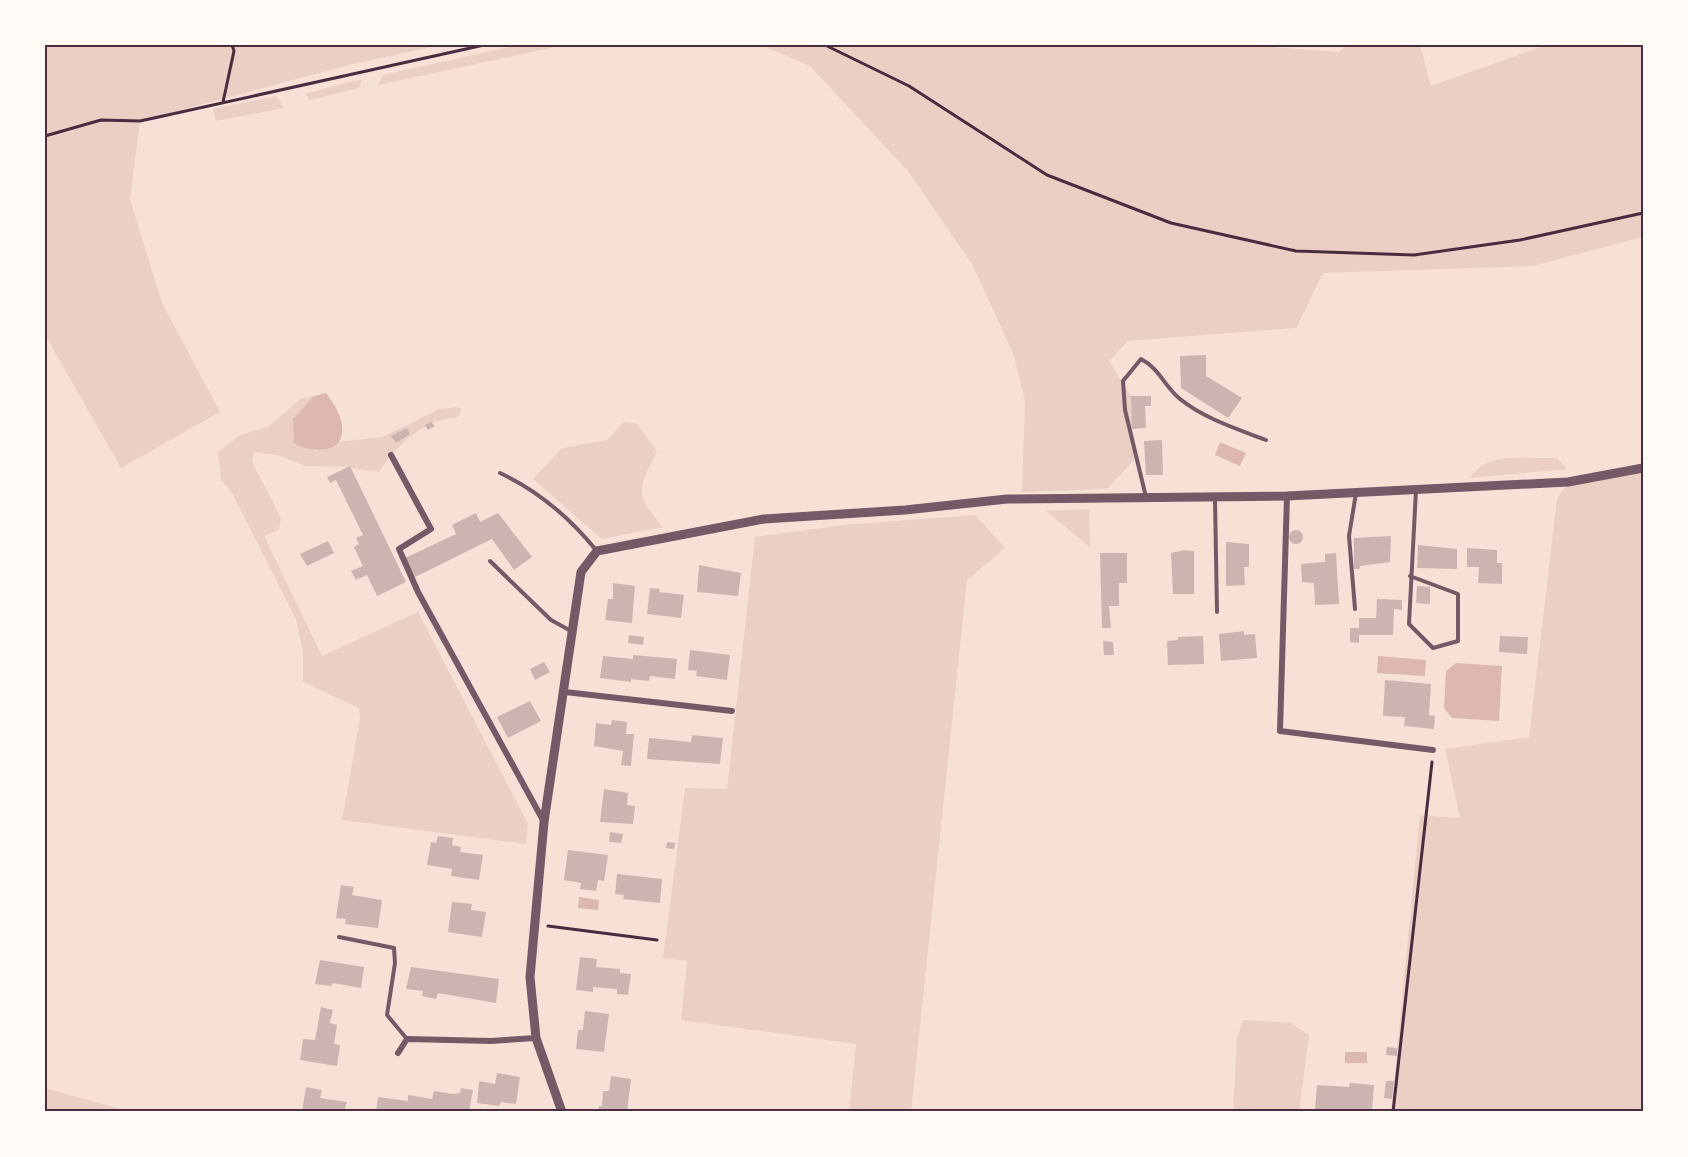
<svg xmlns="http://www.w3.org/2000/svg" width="1688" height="1157" font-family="Cabin,sans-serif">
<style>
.green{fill:#ebcfc5}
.water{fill:#dcb8b0}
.building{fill:#ccb4b1}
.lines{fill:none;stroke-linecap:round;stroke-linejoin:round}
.path{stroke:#4a2c40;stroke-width:3}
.service{stroke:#755966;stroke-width:4}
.minor{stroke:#755966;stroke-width:6}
.tertiary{stroke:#755966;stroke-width:9}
.neatline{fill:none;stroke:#4a2c40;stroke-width:2}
</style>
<rect width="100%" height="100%" fill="#f7e1d7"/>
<path class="green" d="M45,45H440L353,64L140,121L130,199L162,303L220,412L121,468L45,335Z
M518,45H565L378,85L383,75Z
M761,45H1244L1339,52L1347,45H1420L1431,86L1546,45H1643V237L1532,266L1323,273L1296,328L1128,341L1109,361L1131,396L1134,460L1107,489L1022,492L1025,401L1013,353L972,264L908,171L810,66Z
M362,79L359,88L310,100L305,94Z
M276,96L284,108L216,121L213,109Z
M314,396L293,419L294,443L316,451L338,442L382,437L439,409L459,407L462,410L457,417C422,421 398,444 379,472L345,467L306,466L277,455L254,452L252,462L281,518L279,530L264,536L322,656L418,612L528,824L526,844L342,820L360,719L359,708L303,682V653L296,619L232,493L221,479L218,452L240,435L268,427L300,399Z
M624,422L637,424L657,451C638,490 634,493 663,527L602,539L533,479L562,448L607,440Z
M1557,458L1567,469L1470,478C1487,450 1528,459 1557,458Z
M1643,468V1112H1391L1420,815L1460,818L1445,749L1529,737L1557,499L1568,482Z
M1089,509L1090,547L1046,511Z
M975,515L1005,548L967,580L911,1112H849L856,1044L681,1020L687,961L663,958L685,788L727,789L755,537L843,525Z
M1243,1020L1291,1023L1309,1035L1299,1112H1233L1237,1038Z
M45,1088L128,1111L45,1112Z"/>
<path class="water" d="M326,393C334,404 344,418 342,433C340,455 307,452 294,443L293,419L314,396Z
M1220,442L1246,453L1240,466L1215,455Z
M1378,656L1426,660L1425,676L1377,673Z
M1456,663L1502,666L1499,721L1452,718L1444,708L1446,671Z
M579,897L599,900L598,910L578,908Z
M1345,1052H1367V1063H1345Z"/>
<path class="building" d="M1206,355V376L1242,398L1228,418L1181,388L1180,356Z
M1131,396H1151V406H1145L1146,428L1132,429Z
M431,422L435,426L428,430L425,425Z
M407,428L410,434L396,443L391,436Z
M1162,440L1163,475H1146L1144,441Z
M350,466L406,582L377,596L367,575L356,580L351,571L363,566L354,547L359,544L356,538L363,535L336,480L330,483L327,477Z
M476,513L480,522L498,513L532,557L514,570L492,539L415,577L405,558L456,534L452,525Z
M1289 537a7 7 0 1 1 14 0a7 7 0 1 1-14 0Z
M1391,536L1390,562L1360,566V569H1354V538Z
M328,541L334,553L307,566L300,554Z
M1226,542L1249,544V567H1244L1245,585L1226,586Z
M1418,545L1457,549V569L1417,568Z
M1467,548L1497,550V563H1502V584L1478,583L1479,567H1467Z
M1184,550L1194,551V594H1173L1171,553Z
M1100,553H1127V583H1119V606H1109L1111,628H1102Z
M1336,553L1339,604L1315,605L1314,583L1302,582L1301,564L1325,562V554Z
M699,565L741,573L738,596L697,592Z
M613,583L635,586L632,623L605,620L608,599H613Z
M1417,586L1430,587V604L1416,603Z
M650,588L660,589L659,592L684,595L681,618L647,614Z
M1377,599L1402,600V610L1394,609L1393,635H1359V643L1350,642V628H1359V618H1376Z
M1244,631V635L1255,634L1257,658L1221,661L1219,634Z
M629,635L644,637L643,645L628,643Z
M1203,636L1204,664L1168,665L1167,641L1178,640V637Z
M1500,636L1528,637L1527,654L1499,652Z
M1103,641L1113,642L1114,655H1104Z
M690,650L730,655L727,680L696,676L697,671L688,670Z
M633,655L677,659L675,679L650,676L649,681L631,679V682L600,678L603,656L633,659Z
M544,662L550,672L535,680L530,669Z
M1385,680L1431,684L1429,715L1435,716L1434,729L1404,726L1405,717L1383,716Z
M530,701L541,721L508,738L497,717Z
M612,720L627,722L626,734H634L631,766L621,765L623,751L594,746L596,723L611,725Z
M692,735L723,738L720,764L647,759L649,738L691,742Z
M604,789L628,793L627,805L635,806L633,824L600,822Z
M610,832L623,834L621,843L609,842Z
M438,836L453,838L452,845L461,847L460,852L483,855L479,880L451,876L452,869L427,865L431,842L436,843Z
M667,842L675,843L674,849L666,848Z
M568,850L608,855L604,881L598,880L596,891L580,889L581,883L564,880Z
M617,874L662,879L660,903L623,899L624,895L615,894Z
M341,885L354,887L352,895L382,900L378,928L345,924L346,919L336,918Z
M452,902L472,904L471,910L486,912L482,937L448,932Z
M580,957L597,959L596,967L620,969V973L631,974L628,995L617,994V989L593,987V992L576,990Z
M320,960L364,967L361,988L333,983L331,986L315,984Z
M411,967L499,979L496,1003L438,993L436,999L422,996L423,991L406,989Z
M321,1007L333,1010L330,1023L337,1025L334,1044L340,1045L337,1066L300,1060L303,1039L315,1040Z
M585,1011L609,1014L604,1052L576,1049L578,1030H583Z
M1387,1047L1397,1048V1056L1386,1055Z
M497,1073L520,1077L516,1104L501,1102L499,1106L477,1103L479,1081L495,1084Z
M611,1076L631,1079L627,1112H598L599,1106H602L603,1091H609Z
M1386,1081H1394L1392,1099L1384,1098Z
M1350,1083L1374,1085L1372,1112L1315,1109L1317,1085L1349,1087Z
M306,1087L322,1090L320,1098L347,1102L344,1112H302Z
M461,1088L473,1090L469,1112H376L378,1097L408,1101V1095L432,1099L434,1091L453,1094L460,1093Z"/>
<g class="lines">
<path class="path" d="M825,45L909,86L1047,175L1171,223L1296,251L1414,255L1520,240L1643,213
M223,102L234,51L232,45
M45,136L101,120L140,121L163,116L484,45
M548,926L657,940
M1393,1112L1432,762"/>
<path class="service" d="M500,473C539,491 569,517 596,550
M1146,497L1125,410L1123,381L1141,359C1159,368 1165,387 1180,399C1205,419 1237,429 1266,440
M1215,499L1217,612
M490,561L551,620L571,631
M1410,576L1458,594V641L1433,648L1409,624L1416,490
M1355,609L1349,536L1356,493
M339,937L394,948L395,963L387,1015L407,1039"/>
<path class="minor" d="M391,455L431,529L399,549L418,592L544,822
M1287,496L1280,731L1433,750
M565,692L732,711
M398,1053L407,1039L491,1041L536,1038"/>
<path class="tertiary" d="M562,1112L536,1038L530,977L544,822L581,572L597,551L764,519L905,510L1007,499L1287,496L1568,482L1643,468"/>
</g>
<rect width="1688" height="1157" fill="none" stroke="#fffaf5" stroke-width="93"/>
<rect x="46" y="46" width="1596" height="1064" class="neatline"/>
</svg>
